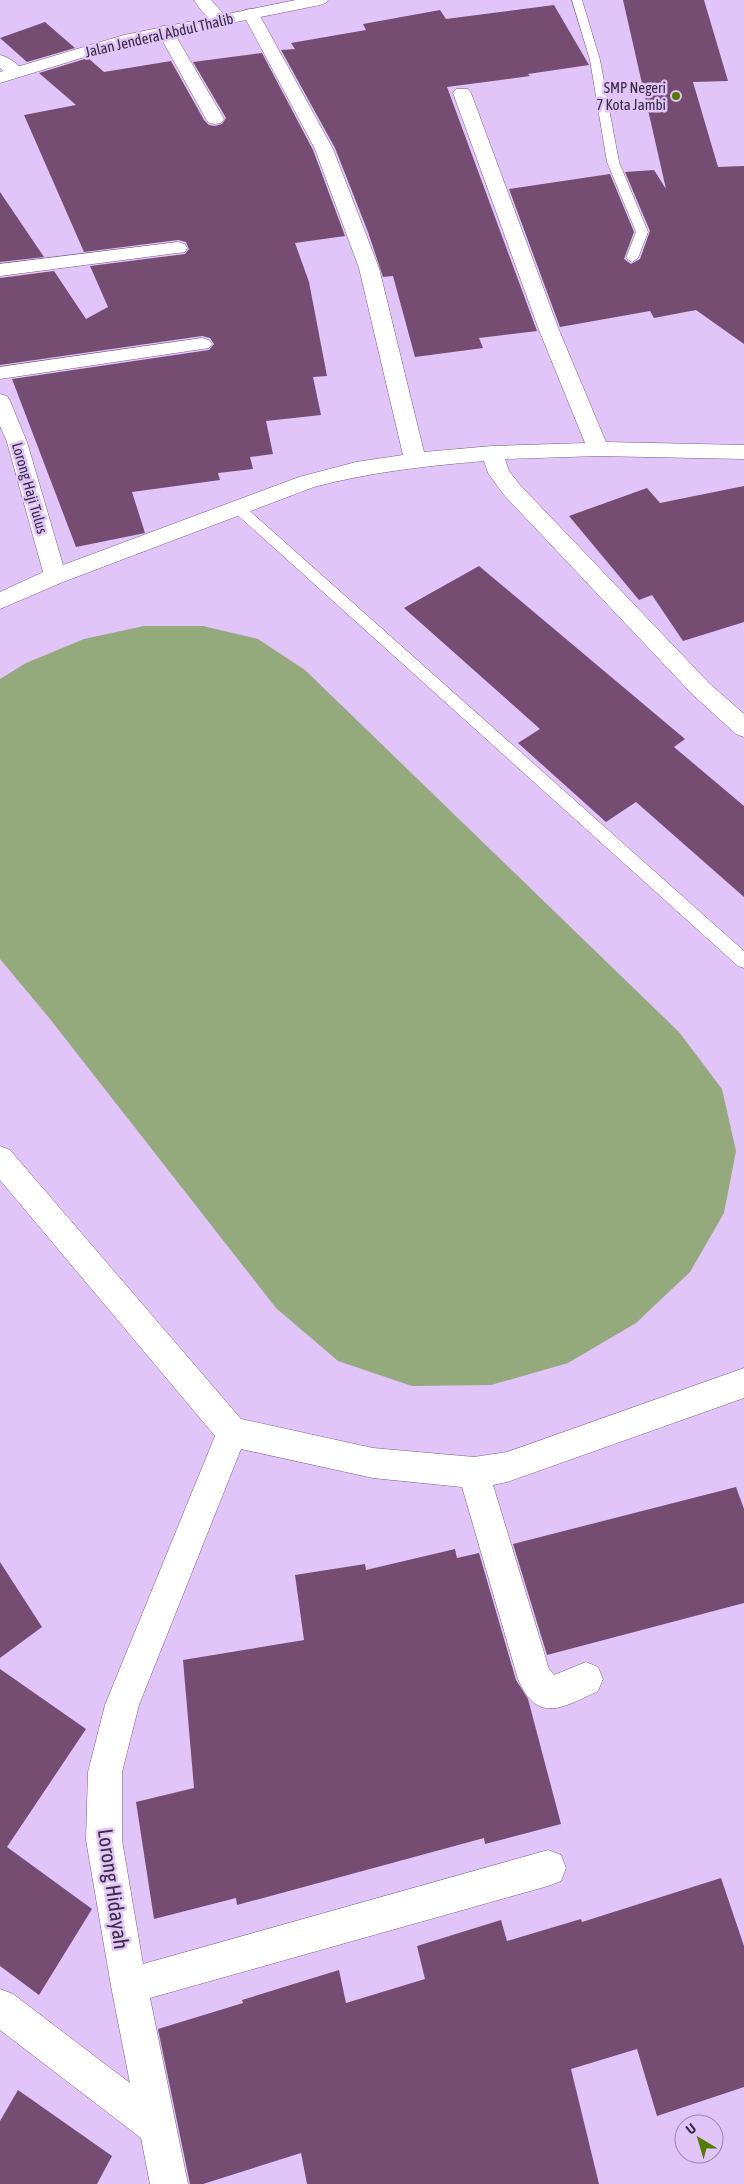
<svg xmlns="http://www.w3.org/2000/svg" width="744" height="2184" font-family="'Asap Condensed',sans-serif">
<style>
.green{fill:#94aa7d}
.building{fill:#754c72}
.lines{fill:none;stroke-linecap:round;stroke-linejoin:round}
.service-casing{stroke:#795e8d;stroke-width:1}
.minor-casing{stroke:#795e8d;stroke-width:1}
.tertiary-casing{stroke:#795e8d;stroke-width:1}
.service{fill:#fff;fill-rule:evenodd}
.minor{fill:#fff;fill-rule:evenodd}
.tertiary{fill:#fff;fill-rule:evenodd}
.poi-dot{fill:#527d00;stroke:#e1c4f8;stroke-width:2}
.labels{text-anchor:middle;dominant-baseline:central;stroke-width:5;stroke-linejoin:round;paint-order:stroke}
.far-street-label{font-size:15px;fill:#372b40;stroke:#e1c4f8}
.far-poi-label{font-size:15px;fill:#372b40;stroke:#e1c4f8;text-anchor:end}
.near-street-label{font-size:21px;fill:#372b40;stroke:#e1c4f8}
</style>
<rect width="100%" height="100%" fill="#e1c4f8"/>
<path class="green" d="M144,626H203L258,639L305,670L679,1032L722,1089L736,1151L724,1213L690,1272L636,1323L568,1363L491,1385L412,1386L338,1361L276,1308L50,1019L0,959V679L26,663L84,639Z"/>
<path class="building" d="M623,0H704L728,81L693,82L718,167L744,166V344L696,310L654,318L650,311L560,327L509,189L610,174L634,232L624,259L631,264L640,259L650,231L625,172L654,170L666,189Z
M554,5L589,65L528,74L530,76L447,87L537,331L479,338L483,348L415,357L393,276L383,277L368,232L335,148L281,50L295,49L291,43L366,30L363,24L440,10L446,19Z
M45,22L75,48L27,62L0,38Z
M262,53L313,150L345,236L295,243L309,282L327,376L313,377L321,415L266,421L273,454L250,457L253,469L218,473L220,480L132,492L145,533L76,547L12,379L209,350L214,344L210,338L202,336L0,365V278L54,271L86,319L108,307L90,266L185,254L189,249L186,242L178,240L84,252L24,115L76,105L39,73L88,58L104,72L171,61L204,120L209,125L215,126L222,124L226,118L193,62Z
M0,192L44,257L0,262Z
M744,486V622L683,641L652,595L639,600L569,516L647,488L660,503Z
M479,566L685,739L674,747L744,806V897L636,802L606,822L518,743L540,729L404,608Z
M736,1487L744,1509V1603L547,1655L513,1544Z
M455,1549L457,1558L479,1553L516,1680L528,1699L561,1824L485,1844L484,1838L237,1905L236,1898L154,1919L136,1802L194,1788L183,1660L304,1640L295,1575L365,1564L366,1570Z
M0,1562L42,1627L0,1658Z
M0,1669L86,1729L7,1847L92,1909L39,1995L0,1966Z
M721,1878L744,1946V2087L657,2116L637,2049L571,2069L599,2184H307L301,2153L203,2184H190L158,2029L243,2003L242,2000L339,1970L346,2003L425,1979L417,1946L501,1920L507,1941L581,1919L582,1922Z
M18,2090L112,2156L97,2184H0V2121Z"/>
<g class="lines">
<defs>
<path id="service" d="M572,0H582L600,60L619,162L648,232L638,258L632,262L626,258L636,232L607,162L590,60Z
M237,502L242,504L744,951V968L738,966L232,510L230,507L232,504Z"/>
<path id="minor" d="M194,0H211L229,20L227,24C213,27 201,11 194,0Z
M251,9L257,10L259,14L333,149L379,268L424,452L492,446L585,443L539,330L453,93L456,89H468L471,93L559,330L606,442L744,445V459L598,456L505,459L509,471L520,485L709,683L744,714V737L736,734L693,695L504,495L488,473L484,461C426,466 370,472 314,487L63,582L0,609V592L43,572L7,442L0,426V394L7,396L10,401L27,442L63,565L299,477L356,462L403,455L359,268L315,149L243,14L245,10Z
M165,26L171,27L173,31L224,119L221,123L215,124L209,123L206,119L157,31L159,27Z
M0,55C9,57 18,64 24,72L21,76H9L0,68Z
M178,242L185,244L187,248L185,252L0,276V264Z
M202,338L209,340L212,344L209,348L0,379V367Z
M0,1146L10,1150L241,1419L373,1448L474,1457L507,1452L744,1368V1398L507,1482L493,1485L549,1669L554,1675L586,1662L598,1667L603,1679L598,1691C564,1707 537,1725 518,1679L462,1487L373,1478L241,1449L139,1705L122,1772V1840L143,1964L548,1850L561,1855L566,1868L561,1881L548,1886L150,1998L188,2184H150L141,2138L0,2030V1989L13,1994L130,2083L111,1986L86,1840L88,1772L105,1705L215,1436L0,1180Z"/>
<path id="tertiary" d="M296,0H328L326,3L320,5L127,44L0,83V72L124,35Z"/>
</defs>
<use href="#service" class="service-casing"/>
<use href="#minor" class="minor-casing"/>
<use href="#tertiary" class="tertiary-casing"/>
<use href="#service" class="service"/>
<use href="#minor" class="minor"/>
<use href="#tertiary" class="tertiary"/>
</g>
<circle class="poi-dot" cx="676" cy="96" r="5"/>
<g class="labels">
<g class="far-street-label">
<text transform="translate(159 35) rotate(-13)">Jalan Jenderal Abdul Thalib</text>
<text transform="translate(30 488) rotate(74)">Lorong Haji Tulus</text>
</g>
<g class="far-poi-label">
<text x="666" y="87">SMP Negeri<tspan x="666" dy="17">7 Kota Jambi</tspan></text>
</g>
<g class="near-street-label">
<text transform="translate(114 1889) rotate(82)">Lorong Hidayah</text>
</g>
</g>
<g transform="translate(699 2139) rotate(322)"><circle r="24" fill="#e1c4f8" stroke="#9d87ae"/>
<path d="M0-4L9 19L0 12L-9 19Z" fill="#527d00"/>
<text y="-8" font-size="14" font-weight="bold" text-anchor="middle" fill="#372b40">U</text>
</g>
</svg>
